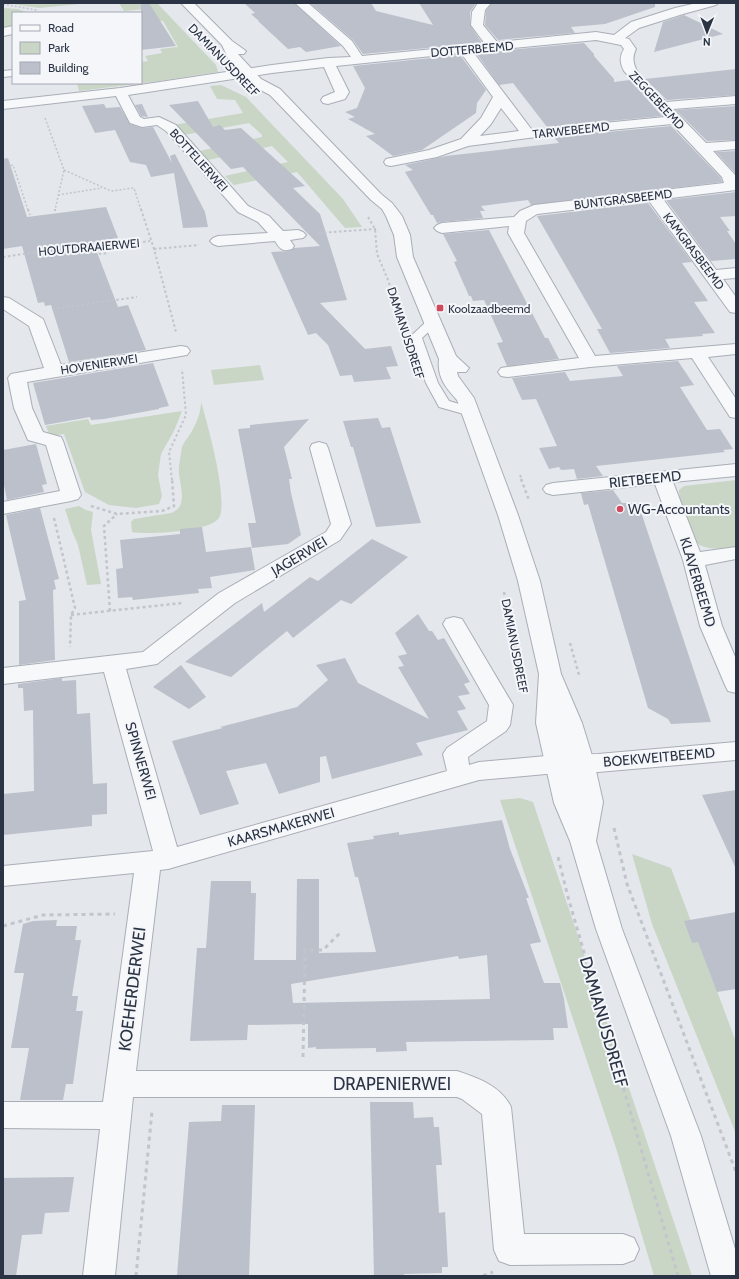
<svg xmlns="http://www.w3.org/2000/svg" width="739" height="1279" font-family="Cabin,sans-serif">
<style>
.green{fill:#c9d6c5}
.building{fill:#bbc0ca;fill-rule:evenodd}
.lines{fill:none;stroke-linecap:round;stroke-linejoin:round}
.service-casing{stroke:#a9aeb7;stroke-width:2}
.minor-casing{stroke:#a9aeb7;stroke-width:2}
.tertiary-casing{stroke:#a9aeb7;stroke-width:2}
.path-far3{stroke:#c2c5cb;stroke-width:1.5;stroke-dasharray:2 2;stroke-linecap:butt}
.path-far2{stroke:#c2c5cb;stroke-width:2;stroke-dasharray:2.5 2.5;stroke-linecap:butt}
.path-far1{stroke:#c2c5cb;stroke-width:2.5;stroke-dasharray:3 3;stroke-linecap:butt}
.path{stroke:#c2c5cb;stroke-width:3;stroke-dasharray:4 4;stroke-linecap:butt}
.service{fill:#f7f8fa;fill-rule:evenodd}
.minor{fill:#f7f8fa;fill-rule:evenodd}
.tertiary{fill:#f7f8fa;fill-rule:evenodd}
.poi-dot{fill:#d1495b;stroke:#f4f6f9;stroke-width:1.5}
.labels{text-anchor:middle;dominant-baseline:central;stroke-width:4;stroke-linejoin:round;paint-order:stroke}
.far-street-label{font-size:12px;fill:#2b3445;stroke:#f4f6f9}
.far-poi-label{font-size:12px;fill:#2b3445;stroke:#f4f6f9;text-anchor:start}
.street-label{font-size:14px;fill:#2b3445;stroke:#f4f6f9}
.poi-label{font-size:14px;fill:#2b3445;stroke:#f4f6f9;text-anchor:start}
.near-street-label{font-size:17px;fill:#2b3445;stroke:#f4f6f9}
</style>
<rect width="100%" height="100%" fill="#e4e7ec"/>
<path class="green" d="M6,3H90L39,8Z
M119,3H157L216,65L218,72L159,81L79,91L77,83H141V62L148,61L145,56L162,53L160,49L178,47L163,21H158L145,9L124,11Z
M3,8L18,9L29,13H13V26L3,29Z
M221,85L246,97L343,199L362,227L345,228L297,172L234,185L225,176L288,162L272,146L208,160L200,151L262,137V135L249,123L184,135L173,125L243,113L235,100L217,99L210,86Z
M260,365L264,380L214,385L211,370Z
M201,402C208,425 227,495 220,516C215,532 147,535 132,532L131,522L134,519L171,513C191,506 177,481 179,466C180,460 181,453 182,447C184,442 189,436 192,431C197,422 201,412 201,402Z
M182,411L174,431L161,454L158,475L162,496L159,504L136,508L109,505L85,492L64,434L50,436L46,426L88,419L91,425Z
M736,480V547C726,548 715,550 705,547C703,547 698,544 697,543C691,536 678,498 679,490L684,486Z
M79,506L86,510L93,512L91,530L101,584L87,585L78,545L72,531L65,509Z
M520,798L533,802L692,1276H654L616,1148L500,800Z
M632,854L671,868L736,1042V1134L652,924Z"/>
<path class="building" d="M141,3H149L176,46L141,50Z
M244,3H294L341,46L306,52L300,47L288,49L258,21H259L251,14L255,13Z
M310,3H371L376,11L433,25L419,3H476L470,12V25L482,43L363,54L353,40Z
M492,3H655V7L605,24L571,27L575,33L498,40L485,25L486,11Z
M684,15L723,34L654,52L663,22Z
M584,43L594,54V56L614,79V82L630,80L662,116L547,127L513,83L499,85L476,53Z
M460,55L486,90L477,103L476,113L422,150L393,156L366,136L375,134L348,119L355,117L345,112L357,108L365,88L353,66Z
M736,69V95L667,100L645,79Z
M198,101L213,127L220,125L225,130L241,128L305,186L293,188L320,214L347,300L320,303L365,349L391,346L398,366L386,367L391,379L354,382L352,375L340,376L328,345L316,333L308,335L271,252L289,251L294,248L320,246L243,167L231,169L169,105Z
M104,104L106,108L120,107L130,124L142,128L153,127L172,163L170,156L175,154L205,212L208,227L183,228L174,173L151,177L146,165L130,162L115,130L95,133L82,106Z
M142,104L148,117L141,116L135,105Z
M736,106V140L707,141L676,110Z
M671,126L721,178L722,182L531,205L528,200L481,206L485,211H480L483,218L442,222L437,223L433,215H431L405,172L413,170L405,165L446,156L559,143L554,137Z
M736,151V174L716,152Z
M8,158L27,217L106,207L118,238L93,242L118,307L128,305L146,350L69,362L51,305L45,306L44,302L38,303L22,246L3,249V159Z
M736,192V216L720,217L730,231H727L736,244V259L711,261L666,200Z
M648,203L692,262L682,263L708,301L694,302L715,333L702,334L703,336L665,339L670,348L610,353L597,329H602L537,216Z
M489,230L545,338H548L559,359L507,366L497,343L503,342L484,300L473,301L471,296H469L454,262L457,261L443,234Z
M678,361L694,385L680,387L707,430L720,429L733,449L723,450L725,452L596,466L603,476L577,479L574,469L561,470L559,467L549,469L539,448L557,446L536,399L522,400L512,378L565,372L570,381L623,376L617,366Z
M153,363L169,406L159,408V409L104,419L91,420L90,417L45,425L33,383Z
M378,418L382,428L390,427L421,523L376,527L353,447H351L343,421Z
M309,419L284,447L292,479H289L291,493L301,535L288,544L252,548L248,523H256L238,429L250,428V425Z
M36,444L47,484L42,485L44,492L7,500L3,480V450Z
M613,490L622,503H638L711,722L671,724L668,719L648,708L588,504L584,505L581,493Z
M40,508L59,579L54,580L56,589L53,590L55,660L19,665V601L26,600L6,515Z
M202,527L206,552L251,547L255,570L210,577L212,588L198,589L199,593L133,600L132,597L118,598L116,569L123,568L120,540L180,534V529Z
M372,539L408,557L351,604L341,600L293,638L287,631L231,677L185,662L262,603L264,612L310,577L318,581Z
M418,614L429,631H432L438,640L444,638L470,682L464,684L470,694L458,696L466,709L457,711L468,730L416,743L423,755L332,779L326,756L320,757V782L279,794L266,763L226,771L239,804L200,815L172,741L223,728L220,727L297,707L328,680L316,665L345,658L358,683L429,719L398,667L404,666L398,656L407,654L395,633Z
M181,665L206,697L189,709L153,687Z
M62,678V681L76,680L77,714L90,713L93,784L107,783V814L92,815V826L3,835V794L34,791L33,710L24,711L23,688H18V684Z
M736,790V869L702,795Z
M502,820L510,849L529,898H526L541,942L530,944L544,983H560L564,999L568,1028H553L554,1040L406,1042L407,1051L376,1052V1048L316,1049V1047L308,1048V1024L248,1025L247,1040L190,1041L197,948H206L211,881H251V893H256L254,960H296L297,879H319V953L376,952L358,877H355L347,843L374,839L373,836L399,832V835ZM487,955L490,999L293,1003L291,984L458,956L459,959Z
M736,912V989L717,992L698,942L692,943L684,921Z
M57,920L56,926H77L75,940H81L72,996H78L76,1011H83L73,1084H66L63,1100H20L29,1048H11L24,973H14L23,924L33,921Z
M370,1102H413L414,1118L433,1117L434,1127H439L442,1165H436L439,1213L445,1212L448,1267H442V1273L404,1274V1276H374Z
M222,1105H255L249,1276H177L189,1122L221,1121Z
M74,1177L69,1212L45,1213L42,1234L22,1235L16,1276H3V1178Z"/>
<g class="lines">
<defs>
<path id="service" d="M13,70V76L3,77V71Z
M433,318L437,319L439,322L422,338L438,383L449,401L476,409L478,412L476,415L471,416L439,407L426,383L410,337L429,319Z"/>
<path id="minor" d="M295,3H308L352,41L362,56L485,44L471,25L472,12L478,3H491L485,10L483,25L497,42L596,32L614,35L631,22L675,8L697,3H718L716,5L683,14L639,28L625,38L629,39L636,49C625,70 653,88 666,102L736,96V104L673,109L706,143L736,141V149L713,151L736,176V190L663,199L716,270L736,268V278L723,279L736,297V313L730,312L649,201L537,214L526,221L524,233L595,356L736,344V354L708,357L736,399V418L730,417L692,358L590,367L507,377L501,376L498,372L501,368L507,367L579,358L508,233L509,226L442,233L437,231L434,228L437,225L442,223L514,217L520,211L534,205L724,183L722,177L672,124L528,138L468,146L437,157L391,166L386,165L384,162L386,159L429,150L461,139L481,118L493,97L461,53L336,66L349,92L345,99L328,104L323,103L321,100L323,97L335,92L324,67L272,73L128,95L140,117L144,119L159,117L176,125L248,206L269,216L283,231L298,230L303,232L306,235L303,238L290,240L294,246L292,249C282,252 280,249 275,241L218,246L213,244L210,241L213,238L218,236L268,233L258,222L238,212L166,131L157,125L142,127L130,123L116,96L3,109V101L120,88L272,65L328,58L351,57L343,46ZM596,40L621,45L624,49C619,57 620,63 624,71L665,117L532,130L473,52ZM501,108L519,131L480,136L491,124Z
M13,26V34L3,36V28Z
M3,297L9,298L43,319L61,365L181,346L187,347L190,351L187,355L181,356L27,382L32,408L43,432L61,437L63,441L81,495L78,499L71,501L3,514V502L60,491L46,445L28,440L14,408L8,378L11,374L44,368L29,326L3,309Z
M319,442L326,444L328,448L351,524L340,540L235,603L157,664L126,669L177,847L447,771L443,754L447,748L487,721L489,705L443,624L446,619L454,617L462,619L513,705L510,725L506,731L468,757L469,765L479,762L557,755L598,754L736,742V760L598,772L557,773L479,780L168,869L160,870L136,1071H457C478,1078 501,1086 511,1107L524,1234H623L634,1238L639,1249L634,1260L623,1264L510,1265L499,1261L494,1250L482,1114L462,1099L457,1097H133L115,1276H83L100,1129L3,1128V1102H103L134,873L3,886V866L153,851L104,672L3,684V668L143,652L219,593L326,532L331,524L310,448L312,444Z
M736,464V476L673,482L700,552L736,547V559L705,565L722,626L736,659V693L728,691L725,685L700,626L683,560L655,484L553,495L546,493L543,489L546,485L553,483Z"/>
<path id="tertiary" d="M181,3H194L232,41L246,51L244,54H238L261,79L280,89L381,194L392,203L402,216L410,235L413,257L456,356L469,368L466,372H457L458,376L474,398L518,515L540,581L561,674L582,723L594,762L603,802L596,841L622,929L701,1136L736,1252V1276H711L671,1136L596,929L570,841L554,803L536,723L539,674L518,581L498,515L457,400C445,387 437,377 439,359L397,257L394,235L386,216L382,209L371,200L270,95L251,85L228,58L222,45Z"/>
</defs>
<use href="#service" class="service-casing"/>
<use href="#minor" class="minor-casing"/>
<use href="#tertiary" class="tertiary-casing"/>
<path class="path-far3" d="M3,4L36,10L38,13
M45,118L64,170L55,210
M3,167L13,165L28,210
M64,170L111,191L134,188L141,210
M58,195L102,188"/>
<path class="path-far2" d="M28,209L30,215
M141,209L154,249L176,332
M55,211V209
M368,217L375,229L377,254L388,280L403,325
M319,233L376,229
M98,248L100,254L108,253
M154,249L199,245
M3,257L83,245L85,250L150,241
M52,309L137,297
M520,475L522,480
M172,480L169,452L186,415L182,369"/>
<path class="path-far1" d="M521,479L529,500
M91,506L117,514L162,511L174,506L172,479
M54,518L75,608L71,615L70,647
M504,592L523,685
M110,611L104,526L117,514
M71,615L182,603
M570,643L579,675"/>
<path class="path" d="M614,828L627,884L736,1172
M558,857L568,897L678,1276
M3,926L43,915L115,914
M303,1057L305,950H323L342,931
M136,1276L152,1111
M483,1276L493,1272"/>
<use href="#service" class="service"/>
<use href="#minor" class="minor"/>
<use href="#tertiary" class="tertiary"/>
</g>
<g class="poi-dot">
<rect x="436" y="304" width="8" height="8" rx="2"/>
<circle cx="620" cy="509" r="4"/>
</g>
<g class="labels">
<g class="far-street-label">
<text transform="translate(472 49) rotate(-5)">DOTTERBEEMD</text>
<text transform="translate(224 60) rotate(46)">DAMIANUSDREEF</text>
<text transform="translate(657 100) rotate(47)">ZEGGEBEEMD</text>
<text transform="translate(571 130) rotate(-6)">TARWEBEEMD</text>
<text transform="translate(199 160) rotate(48)">BOTTELIERWEI</text>
<text transform="translate(623 199) rotate(-7)">BUNTGRASBEEMD</text>
<text transform="translate(89 247) rotate(-5)">HOUTDRAAIERWEI</text>
<text transform="translate(694 251) rotate(53)">KAMGRASBEEMD</text>
<text transform="translate(406 333) rotate(72)">DAMIANUSDREEF</text>
<text transform="translate(99 364) rotate(-9)">HOVENIERWEI</text>
<text transform="translate(515 646) rotate(79)">DAMIANUSDREEF</text>
</g>
<g class="far-poi-label">
<text x="448" y="308">Koolzaadbeemd</text>
</g>
<g class="street-label">
<text transform="translate(645 479) rotate(-6)">RIETBEEMD</text>
<text transform="translate(299 556) rotate(-31)">JAGERWEI</text>
<text transform="translate(698 582) rotate(73)">KLAVERBEEMD</text>
<text transform="translate(659 757) rotate(-5)">BOEKWEITBEEMD</text>
<text transform="translate(141 761) rotate(74)">SPINNERWEI</text>
<text transform="translate(281 827) rotate(-16)">KAARSMAKERWEI</text>
</g>
<g class="poi-label">
<text x="628" y="509">WG-Accountants</text>
</g>
<g class="near-street-label">
<text transform="translate(132 989) rotate(-83)">KOEHERDERWEI</text>
<text transform="translate(604 1022) rotate(74)">DAMIANUSDREEF</text>
<text x="392" y="1084">DRAPENIERWEI</text>
</g>
</g>
<rect width="739" height="1279" fill="none" stroke="#2b3445" stroke-width="8"/>
<rect x="12" y="12" width="130" height="72" fill="#f4f6f9" stroke="#a4a8b1"/>
<rect x="20" y="25" width="20" height="6" fill="#f7f8fa" stroke="#a4a8b1"/>
<text x="48" y="32" font-size="12" fill="#2b3445">Road</text>
<rect x="20" y="42" width="20" height="12" fill="#c9d6c5" stroke="#a4a8b1"/>
<text x="48" y="52" font-size="12" fill="#2b3445">Park</text>
<rect x="20" y="62" width="20" height="12" fill="#bbc0ca" stroke="#a4a8b1"/>
<text x="48" y="72" font-size="12" fill="#2b3445">Building</text>
<g transform="translate(707 32) rotate(181)" stroke="#f4f6f9" stroke-width="3" paint-order="stroke">
<path d="M0-3L7 15L0 10L-7 15Z" fill="#2b3445"/>
<text y="-6" font-size="11" font-weight="bold" text-anchor="middle" fill="#2b3445">N</text>
</g>
</svg>
